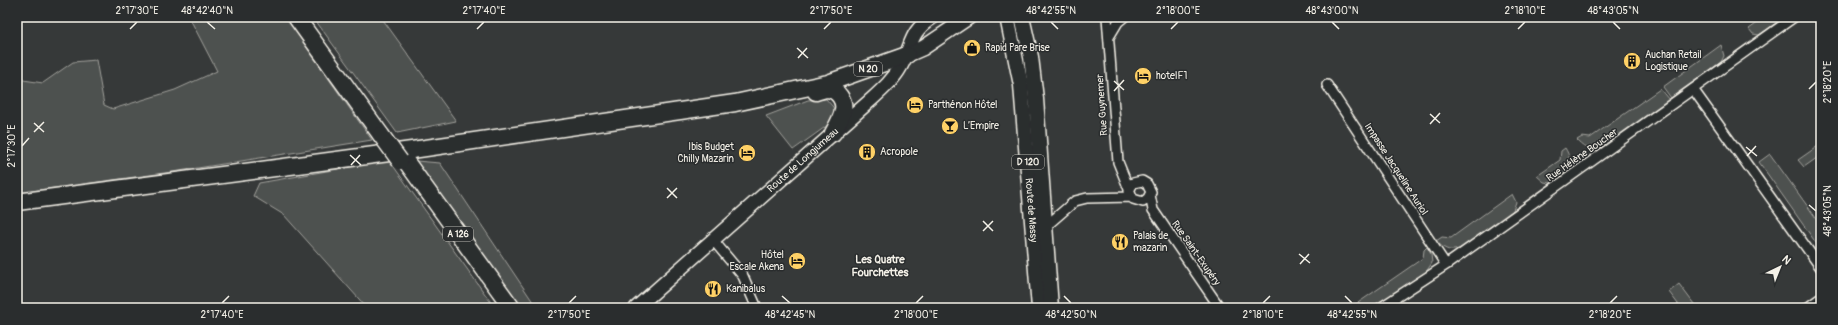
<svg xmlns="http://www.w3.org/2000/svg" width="1838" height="325" font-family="Pangolin,sans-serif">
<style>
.green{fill:#4e514f;stroke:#a1a19c}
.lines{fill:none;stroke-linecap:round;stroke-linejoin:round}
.street-casing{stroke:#f4f1e8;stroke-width:12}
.secondary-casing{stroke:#f4f1e8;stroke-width:16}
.primary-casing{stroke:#f4f1e8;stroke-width:17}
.highway-casing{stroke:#f4f1e8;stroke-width:19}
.street{stroke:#2a2d2e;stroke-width:9}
.secondary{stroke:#2a2d2e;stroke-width:13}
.primary{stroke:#2a2d2e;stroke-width:14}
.highway{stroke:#2a2d2e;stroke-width:16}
.highway-bridge-casing{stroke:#f4f1e8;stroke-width:19;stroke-linecap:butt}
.highway-bridge{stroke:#2a2d2e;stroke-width:16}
.ticks{fill:none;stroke:#f4f1e8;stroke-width:1.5}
.labels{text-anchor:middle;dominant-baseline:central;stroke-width:3;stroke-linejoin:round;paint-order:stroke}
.shield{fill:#2a2d2e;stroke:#b7b6b0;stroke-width:1}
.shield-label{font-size:9px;font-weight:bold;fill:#f4f1e8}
.poi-label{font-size:10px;fill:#f4f1e8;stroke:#2a2d2e;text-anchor:start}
.street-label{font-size:10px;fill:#f4f1e8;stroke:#2a2d2e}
.neighbourhood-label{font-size:11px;font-weight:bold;fill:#f4f1e8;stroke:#2a2d2e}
.neatline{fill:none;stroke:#f4f1e8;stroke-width:1.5}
.ticks-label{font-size:10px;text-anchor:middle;fill:#f4f1e8}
</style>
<rect width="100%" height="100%" fill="#363939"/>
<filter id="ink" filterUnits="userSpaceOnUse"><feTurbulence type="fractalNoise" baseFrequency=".025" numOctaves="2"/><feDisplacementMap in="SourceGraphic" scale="8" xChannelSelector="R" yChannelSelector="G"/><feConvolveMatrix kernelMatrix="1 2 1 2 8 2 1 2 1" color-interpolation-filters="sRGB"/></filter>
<g filter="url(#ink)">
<path class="green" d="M189,17H285L372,140L179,171L17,193V79L43,83L73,62L96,60L104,105L113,109L175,90L217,71Z
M313,17H381L456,121L397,133Z
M1766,17H1785L1759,35L1753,34L1749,29Z
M1721,45L1724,56L1721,62L1671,98L1663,87Z
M1660,89L1669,100L1603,147C1593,154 1585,148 1577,140L1582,137L1590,138Z
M826,99L833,107L836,115L828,125L793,150L766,116L808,100Z
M1818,146L1821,151V155L1804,167L1798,160Z
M1565,148C1575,163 1567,177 1551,183L1544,182L1537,176L1560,160L1561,151Z
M1770,154L1821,225V250L1759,162Z
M389,160L495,308H367L284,215L253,196L259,183Z
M416,161L440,163L537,308H520Z
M1512,194L1516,202L1513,210C1506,218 1464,250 1454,250C1446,251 1441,246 1436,241L1442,237L1451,238Z
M1427,247L1431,254L1432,263L1424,275L1372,308L1352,307L1423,258L1424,250Z
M1679,284L1697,308H1681L1669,292Z"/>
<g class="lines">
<defs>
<path id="street" d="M1107,17L1118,162L1133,199L1143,202L1148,198L1151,192L1147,184L1142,181L1133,183L1129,191
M1109,37L1118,22L1124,17
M1327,85L1446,265
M1693,89L1821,268
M1150,195L1153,210L1220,308
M1045,227L1075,201L1087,198L1131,197
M713,240L743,276L757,308
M1380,308L1446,265L1794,17
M1807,308L1821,298"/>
<g id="secondary">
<path id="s1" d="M636,308L872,99C883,89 894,79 901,66C913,44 909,32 933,17"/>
</g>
<g id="primary">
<path id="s2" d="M1007,17L1021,85L1039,308"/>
<path d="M1022,17L1031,57L1036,99L1051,308"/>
<path d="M907,55L923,48L969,17"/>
</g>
<path id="highway" d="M296,17L381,135
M816,92C820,91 824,89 828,89C838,90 845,101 843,110C842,118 837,126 833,133
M405,160L512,308
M17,202L412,150L735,103L828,83L907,55"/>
</defs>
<use href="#street" class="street-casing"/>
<use href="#secondary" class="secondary-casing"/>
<use href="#primary" class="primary-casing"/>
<use href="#highway" class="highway-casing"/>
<use href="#street" class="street"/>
<use href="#secondary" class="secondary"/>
<use href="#primary" class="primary"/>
<use href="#highway" class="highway"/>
<defs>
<path id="highway-bridge" d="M381,135L400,161"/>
</defs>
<use href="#highway-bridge" class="highway-bridge-casing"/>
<use href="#highway-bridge" class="highway-bridge"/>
</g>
</g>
<path class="ticks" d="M207,22L215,29M1051,22L1058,29M1332,22L1339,29M1613,22L1620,29M130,29L137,22M477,29L484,22M824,29L831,22M1171,29L1178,22M1518,29L1525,22M797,48L808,58M798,58L807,48M1114,81L1124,90M1809,89L1816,82M1114,91L1124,80M1430,114L1440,123M34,123L44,132M1430,124L1440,113M34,132L44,122M22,146L29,138M1746,147L1757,156M350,155L361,165M1747,156L1756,146M351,165L360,155M667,188L677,198M667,198L677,188M1809,205L1816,211M983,221L993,231M983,231L993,221M1299,254L1310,263M1300,264L1309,254M782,296L790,303M1064,296L1071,303M1345,296L1352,303M222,303L229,296M569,303L576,296M916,303L923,296M1263,303L1270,296M1610,303L1617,296"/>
<defs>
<symbol id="shop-disc" viewBox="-11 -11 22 22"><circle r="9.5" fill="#ffd166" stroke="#2a2d2e"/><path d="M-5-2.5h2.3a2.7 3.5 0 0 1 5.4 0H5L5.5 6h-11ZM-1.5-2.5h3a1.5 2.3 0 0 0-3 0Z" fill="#111"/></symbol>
<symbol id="building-disc" viewBox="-11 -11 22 22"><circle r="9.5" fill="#ffd166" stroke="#2a2d2e"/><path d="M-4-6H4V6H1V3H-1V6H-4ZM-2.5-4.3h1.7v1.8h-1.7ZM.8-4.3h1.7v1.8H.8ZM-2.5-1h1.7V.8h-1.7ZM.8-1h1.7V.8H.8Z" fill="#111"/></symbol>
<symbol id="hotel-disc" viewBox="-11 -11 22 22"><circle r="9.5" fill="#ffd166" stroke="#2a2d2e"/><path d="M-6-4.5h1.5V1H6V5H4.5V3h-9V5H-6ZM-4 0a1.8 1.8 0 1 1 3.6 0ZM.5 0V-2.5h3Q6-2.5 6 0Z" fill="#111"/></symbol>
<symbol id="bar-disc" viewBox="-11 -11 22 22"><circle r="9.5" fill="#ffd166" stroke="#2a2d2e"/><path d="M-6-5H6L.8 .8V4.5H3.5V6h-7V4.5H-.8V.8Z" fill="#111"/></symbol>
<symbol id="restaurant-disc" viewBox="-11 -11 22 22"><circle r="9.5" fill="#ffd166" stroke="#2a2d2e"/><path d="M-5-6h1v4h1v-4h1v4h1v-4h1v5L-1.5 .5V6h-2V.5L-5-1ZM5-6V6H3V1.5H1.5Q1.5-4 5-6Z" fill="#111"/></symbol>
</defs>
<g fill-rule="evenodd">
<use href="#shop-disc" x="962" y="38" width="20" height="20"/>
<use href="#building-disc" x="1622" y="51" width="20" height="20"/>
<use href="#hotel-disc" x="1133" y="66" width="20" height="20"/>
<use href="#hotel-disc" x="905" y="95" width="20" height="20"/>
<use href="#bar-disc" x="940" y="116" width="20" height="20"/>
<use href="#building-disc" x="857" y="142" width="20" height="20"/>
<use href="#hotel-disc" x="737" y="143" width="20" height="20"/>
<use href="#restaurant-disc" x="1110" y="232" width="20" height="20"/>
<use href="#hotel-disc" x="787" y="251" width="20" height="20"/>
<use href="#restaurant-disc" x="703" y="279" width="20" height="20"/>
</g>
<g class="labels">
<g class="shield">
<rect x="854" y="62" width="28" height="14" rx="3"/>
<rect x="1012" y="155" width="32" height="14" rx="3"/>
<rect x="443" y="227" width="30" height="14" rx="3"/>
</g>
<g class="shield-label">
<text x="868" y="69">N 20</text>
<text x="1028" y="162">D 120</text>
<text x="458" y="234">A 126</text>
</g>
<g class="poi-label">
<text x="985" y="48">Rapid Pare Brise</text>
<text x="1645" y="55">Auchan Retail<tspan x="1645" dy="12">Logistique</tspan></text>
<text x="1156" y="76">hotelF1</text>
<text x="928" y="105">Parthénon Hôtel</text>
<text x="963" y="126">L’Empire</text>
<text x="734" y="147" text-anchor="end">Ibis Budget<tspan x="734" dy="12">Chilly Mazarin</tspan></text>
<text x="880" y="152">Acropole</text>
<text x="1133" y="236">Palais de<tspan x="1133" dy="12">mazarin</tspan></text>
<text x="784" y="255" text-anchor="end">Hôtel<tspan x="784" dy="12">Escale Akena</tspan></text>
<text x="726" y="289">Kanibalus</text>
</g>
<g class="street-label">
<text transform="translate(1102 105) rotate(-94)">Rue Guynemer</text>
<text transform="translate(1582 155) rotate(-35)">Rue Hélène Boucher</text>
<text stroke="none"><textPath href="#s1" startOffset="223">Route de Longjumeau</textPath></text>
<text transform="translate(1396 169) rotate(57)">Impasse Jacqueline Auriol</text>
<text stroke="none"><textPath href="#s2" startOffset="195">Route de Massy</textPath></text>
<text transform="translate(1196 253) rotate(55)">Rue Saint-Exupéry</text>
</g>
<g class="neighbourhood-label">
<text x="880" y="259">Les Quatre<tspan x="880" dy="13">Fourchettes</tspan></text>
</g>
</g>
<rect width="1838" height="325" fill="none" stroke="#2a2d2e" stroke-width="44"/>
<g transform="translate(1780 267) rotate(43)" stroke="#2a2d2e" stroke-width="3" paint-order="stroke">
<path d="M0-3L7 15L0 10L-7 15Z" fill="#f4f1e8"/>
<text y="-6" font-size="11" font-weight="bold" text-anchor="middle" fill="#f4f1e8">N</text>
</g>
<rect x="22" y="22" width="1794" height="281" class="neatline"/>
<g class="ticks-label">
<text x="137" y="14">2°17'30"E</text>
<text x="207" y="14">48°42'40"N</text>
<text x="484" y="14">2°17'40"E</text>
<text x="831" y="14">2°17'50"E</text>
<text x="1051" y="14">48°42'55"N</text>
<text x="1178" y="14">2°18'00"E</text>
<text x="1332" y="14">48°43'00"N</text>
<text x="1525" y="14">2°18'10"E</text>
<text x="1613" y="14">48°43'05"N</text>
<text transform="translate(1827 82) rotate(-90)" y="4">2°18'20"E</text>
<text transform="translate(11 146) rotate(-90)" y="4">2°17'30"E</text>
<text transform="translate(1827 211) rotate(-90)" y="4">48°43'05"N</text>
<text x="222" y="318">2°17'40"E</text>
<text x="569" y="318">2°17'50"E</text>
<text x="790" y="318">48°42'45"N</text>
<text x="916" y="318">2°18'00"E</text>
<text x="1071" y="318">48°42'50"N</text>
<text x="1263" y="318">2°18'10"E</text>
<text x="1352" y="318">48°42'55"N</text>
<text x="1610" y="318">2°18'20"E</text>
</g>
</svg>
